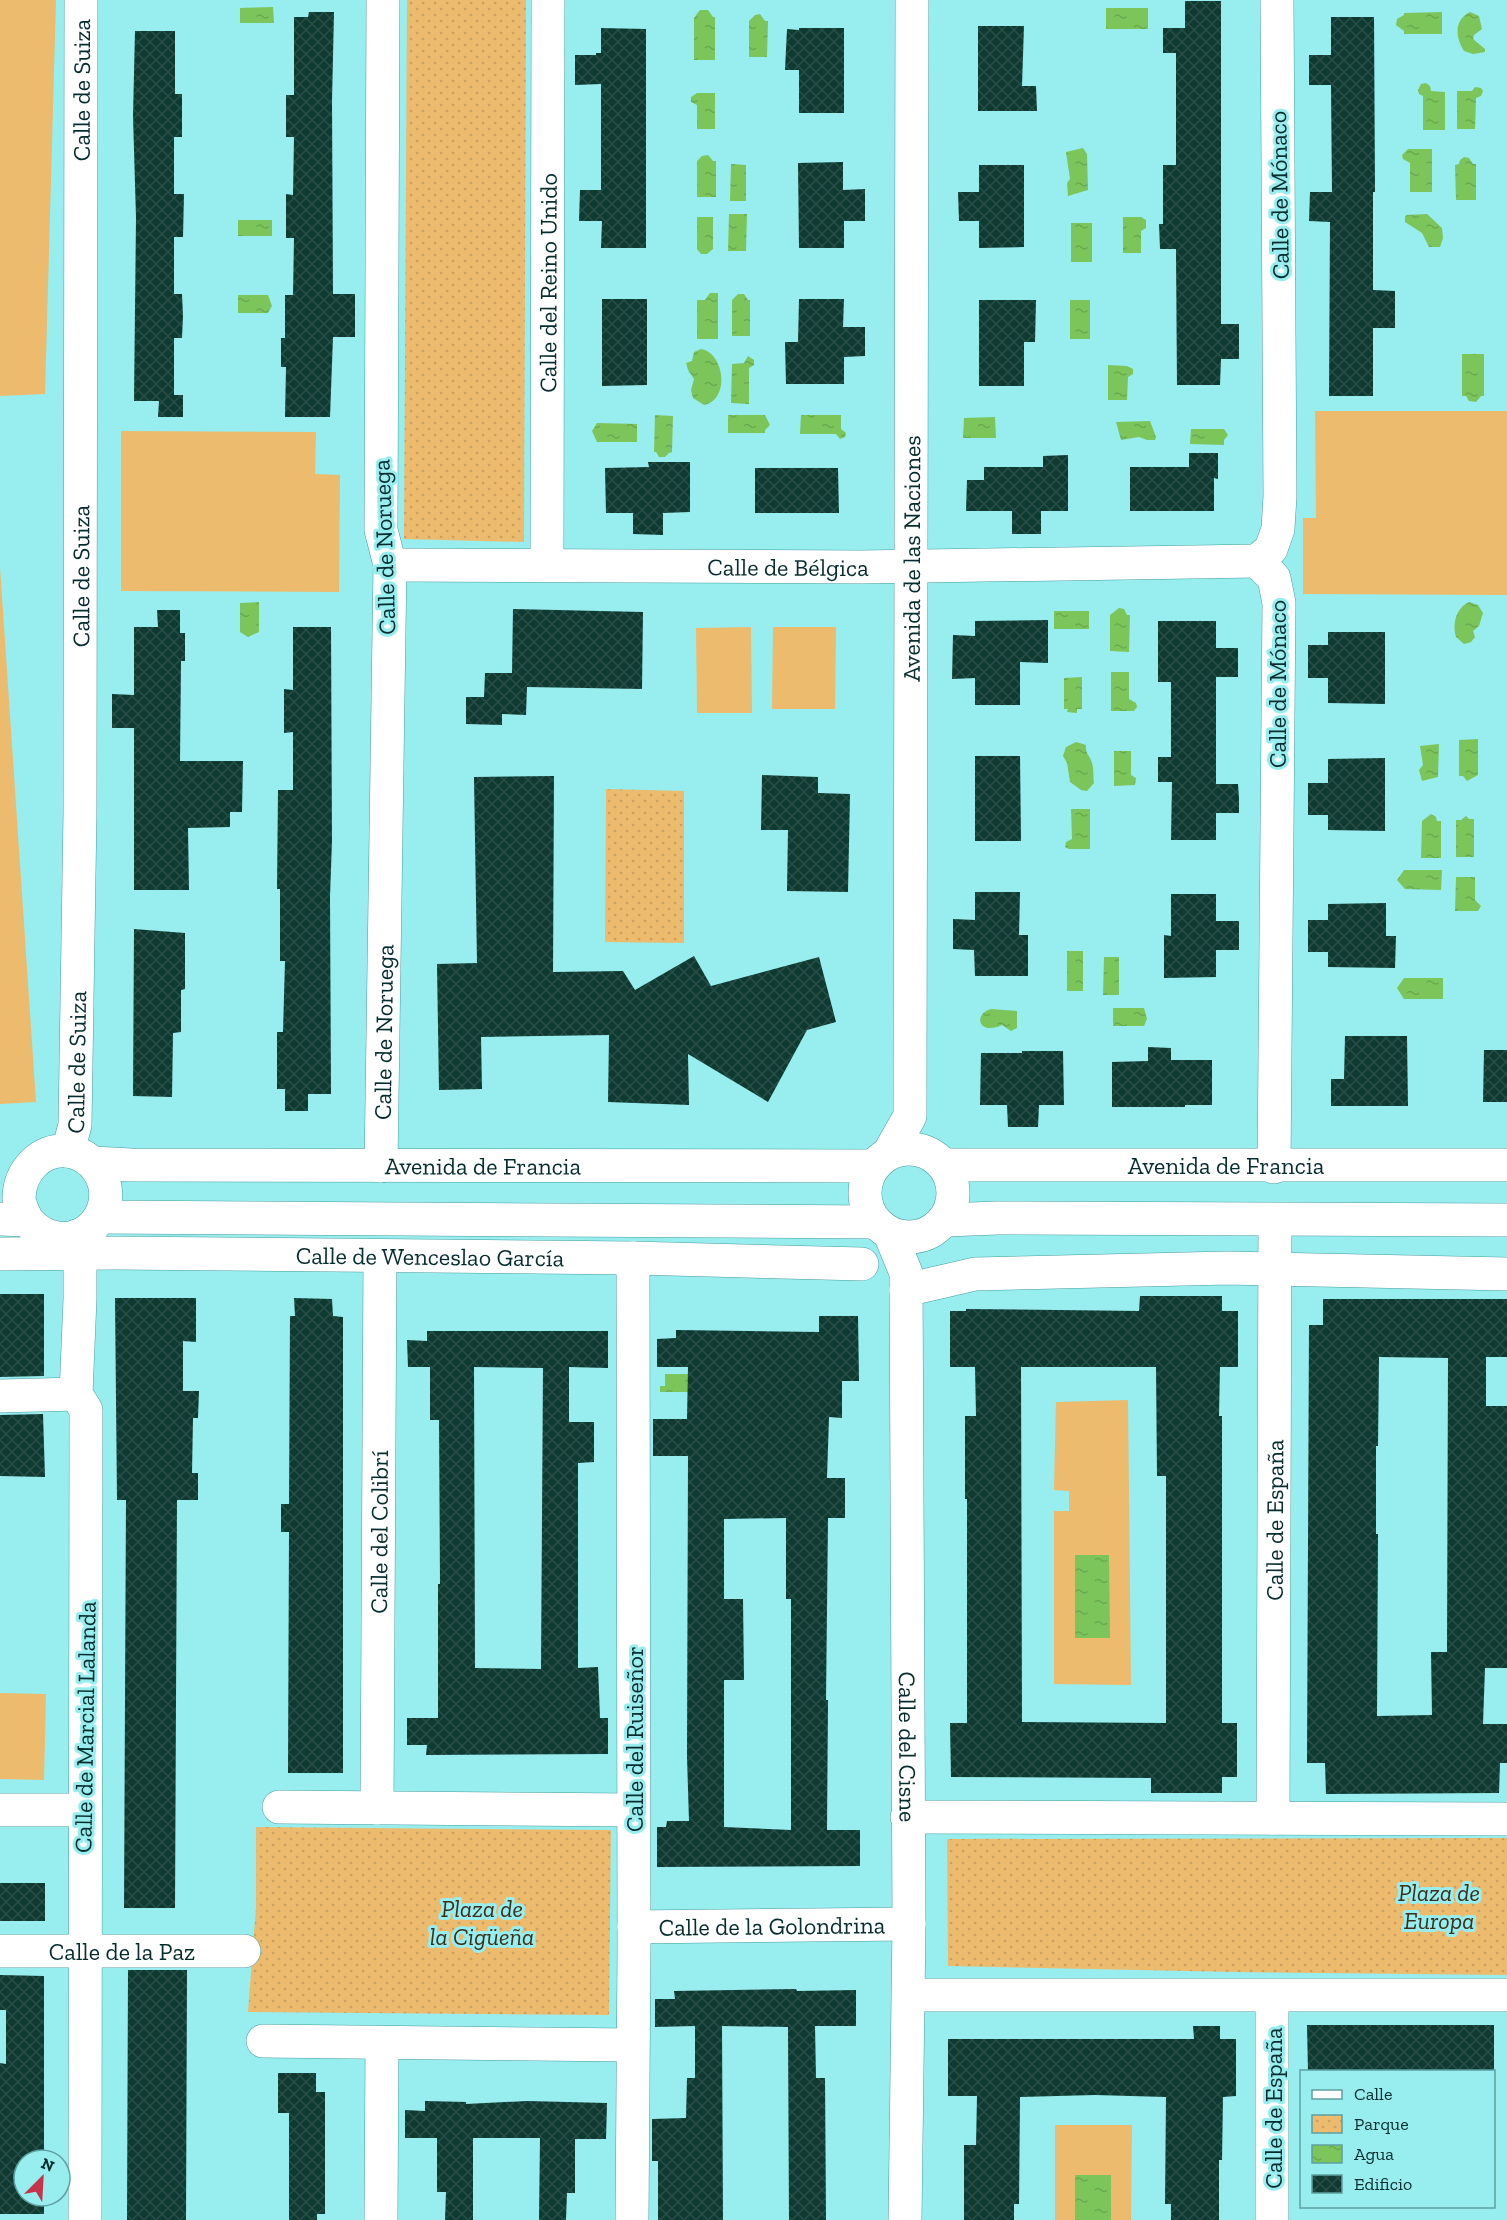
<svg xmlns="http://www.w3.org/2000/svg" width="1507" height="2220" font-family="'Zilla Slab',serif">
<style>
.grass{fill:#edbb6e}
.park{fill:url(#park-dots)}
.water{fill:url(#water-ripples)}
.building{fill:url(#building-cross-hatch);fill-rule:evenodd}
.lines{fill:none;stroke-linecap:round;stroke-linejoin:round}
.minor-casing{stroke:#479d9f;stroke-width:34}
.minor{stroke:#fff;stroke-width:33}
.labels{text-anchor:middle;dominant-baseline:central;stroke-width:6;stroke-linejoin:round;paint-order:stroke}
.street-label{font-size:24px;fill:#062c2d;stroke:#98edee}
.park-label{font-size:24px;font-style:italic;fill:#3c2f1b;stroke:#98edee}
</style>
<defs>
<pattern id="park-dots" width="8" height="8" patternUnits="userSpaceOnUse" patternTransform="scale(1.5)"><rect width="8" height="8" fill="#edbb6e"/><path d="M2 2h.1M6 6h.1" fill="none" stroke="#caa160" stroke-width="1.8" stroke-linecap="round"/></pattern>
<pattern id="water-ripples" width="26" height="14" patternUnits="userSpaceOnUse" patternTransform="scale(1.5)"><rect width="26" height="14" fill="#7cc55b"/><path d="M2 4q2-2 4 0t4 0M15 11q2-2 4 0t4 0" fill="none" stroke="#6aa94f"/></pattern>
<pattern id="building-cross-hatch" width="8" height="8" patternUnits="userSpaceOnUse" patternTransform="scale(1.5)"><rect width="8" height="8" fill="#0f3a32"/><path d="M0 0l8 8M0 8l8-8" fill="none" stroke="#284e47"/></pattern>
</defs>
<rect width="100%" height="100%" fill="#98edee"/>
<path class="grass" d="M0,0H56L45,394L0,396Z
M1315,411H1507V595L1303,594V518H1316Z
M121,431L316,432L315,474L340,475L339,592L121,591Z
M0,567L36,1102L0,1104Z
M751,627L752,713H697L696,628Z
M773,627H836L835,709H772Z
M1128,1400L1131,1685L1054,1684V1511H1069V1491L1054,1490L1056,1402Z
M0,1693L46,1694L44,1780L0,1779Z
M1055,2125H1132L1131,2220H1055Z"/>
<path class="park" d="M407,0H526L524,542L404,539Z
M606,789L684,791V943L605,942Z
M256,1827L611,1830L609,2015L248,2012L256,1908Z
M1507,1838V1975L1236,1972L948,1966L947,1839Z"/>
<path class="water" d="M273,7L274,23H240V8Z
M1106,8H1148V29H1106Z
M700,10H708L713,17H715V60H694V18Z
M1442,12V34H1404V31L1396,25L1397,19L1404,15V13Z
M1470,12L1479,16L1482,29L1474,35L1473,39L1485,49V52L1473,54L1464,51C1455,37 1454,20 1470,12Z
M760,14L765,21H768L767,57H749V21L755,15Z
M1426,83L1430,86L1431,91L1445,92V130H1423V96L1419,94L1418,90L1421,84Z
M1475,87L1481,88L1483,91L1481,96L1476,98L1475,129H1457V91H1472Z
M715,93V129H697V105L691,102V97L697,93Z
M1083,148L1087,154L1088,190L1068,196L1067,183L1070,179L1066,152Z
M1408,149H1432V192H1410V163L1403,159L1402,155Z
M708,155L713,161H716V197H697V161L702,156Z
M1464,157L1469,158L1473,164H1476V200H1456L1455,165L1459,164L1460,160Z
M731,164L746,165V201H730Z
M729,214H747L746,251H728Z
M1427,214L1442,228L1443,238L1440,247H1429L1422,233L1405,222V216L1407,215Z
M697,217H713V249L707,254H701L697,249Z
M1123,217H1141L1146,220V228L1141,231V253H1123Z
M238,220H272V236H238Z
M1071,223H1092V262H1071Z
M710,293H718V339H697V300H705Z
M738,294H744L748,300H750V336H732V300Z
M238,295H268L272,306L268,313H238Z
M1070,300H1090V339H1070Z
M701,349C725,353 730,400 704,405L693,398L691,390L694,379L688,370L686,363L692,361L694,352Z
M1462,354H1484V396H1481L1476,402L1469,401L1466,396H1462Z
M748,356L754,360V365L749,368V404L731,403L732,364L744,363Z
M1108,365L1127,366L1133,369V374L1128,377L1127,400H1108Z
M655,415L673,416L672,452L669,453L665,457H659L656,452H654Z
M728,415H765L770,425L765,430V433H728Z
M801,415H841V429L846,433L845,437L840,439L836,434H800Z
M995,417L996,438H963L964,418Z
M1150,421L1156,437L1155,440H1147L1139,437L1121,440L1116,422Z
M597,423L637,424V442H597L592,431Z
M1191,429H1224L1228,435L1224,440V445L1190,444Z
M259,602V632L248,637L240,632V603Z
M1469,602L1478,605L1483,613L1479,626L1473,631L1475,637L1471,642L1464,644L1456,637C1452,624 1456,608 1469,602Z
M1119,608L1124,609L1127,615H1130L1129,652L1110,651V615Z
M1054,611H1089V629H1054Z
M1111,672H1129V699L1136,703L1137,707L1134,711H1111Z
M1082,677V709H1077V713L1067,712L1068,709H1064V678Z
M1478,739V775L1467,781L1463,776H1459V740Z
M1076,742L1086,745C1085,754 1090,755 1092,763C1094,770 1093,776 1094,783L1087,791L1081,790L1070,782L1067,763L1063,756L1066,747Z
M1439,744L1438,777L1422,781L1419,770L1423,765L1420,746Z
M1114,751H1131V775L1136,778L1135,785L1114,786Z
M1071,809H1090V849H1069L1065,847L1066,842L1072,839Z
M1431,814L1436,817L1437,821H1441V858H1421L1422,821Z
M1466,816L1469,819H1474V857H1456V820H1461Z
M1404,870H1442L1441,890L1405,889L1397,880Z
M1456,877H1475V900L1481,906L1478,911H1455Z
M1067,951H1083V991H1067Z
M1104,957H1119V995H1103Z
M1404,978H1443V999H1404L1397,988Z
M1113,1008H1144L1147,1019L1144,1026H1113Z
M991,1009L1017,1011V1028L1011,1031L1002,1025C978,1036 973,1014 991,1009Z
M665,1374H693V1392H660V1386H665Z
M1075,1555H1109L1110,1638H1075Z
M1075,2175H1111V2220H1075Z"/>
<path class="building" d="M1185,1H1221V324H1239V359H1221L1220,385H1177L1176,249H1160L1159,224H1163V165H1176V53H1163V28H1185Z
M309,12H334L332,101L333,294H355V337H333L330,417H285L286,367H281V338H285V295H293L294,238H286V194L293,195L294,137H286V95H294V17H308Z
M1331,17H1374L1375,192H1373V290L1395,291V328H1373V396H1329L1330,222L1309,221L1310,192H1332L1331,85H1309V55H1331Z
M978,26H1024L1022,86H1036L1037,111H978Z
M601,28L646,29V248H601L602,221H579L580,190H601V84L575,85V55H596V53H601Z
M799,28H844V113H799V70H785L787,29L799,30Z
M135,31H175V94H182V137H174V194H184L183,237H174V294H182L183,316L182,338H174V395H183V417H158L159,401H134L136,218L133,116Z
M843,162V190L865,189V221H844V248H799L798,163Z
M979,165H1024V247L979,248V221H959L958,192H979Z
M602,299H647V385L602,386Z
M799,299H844L843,327H865V356L844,357V384H786L785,342H798Z
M979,300H1036L1035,342H1024V386H979Z
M1189,453H1218V479L1214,478V511H1130V467H1189Z
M1068,455V511H1041V534H1012V511H966L967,480H984V467H1043V456Z
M648,462H690V512L663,513V535L633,534V513H606L605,468L649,467Z
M755,468H838L839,513H755Z
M513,609L643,612L642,689L527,687L526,715L502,714V725L466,724V697H484L485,673H512Z
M157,610H180V633H185V661H181L180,761H243L242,812H230V827L188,828L189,890H134V728H112V694L134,695V627H158Z
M1048,620V663L1020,662V705H975V678L952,679L953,635L975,636V621Z
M1158,621H1216V648H1238V677H1216V784H1238L1239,798V813H1216V840H1171L1172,782H1158V757H1171V682H1158Z
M293,627H331L332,841L330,896L331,1094H308V1111H285V1089H277V1032H283L285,961H280V889H277L278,790H293V732L284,733V689L293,690Z
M1328,632H1385V704L1328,703V678H1308V645H1328Z
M975,756H1020L1021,841H975Z
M1385,758V831L1328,830V815H1308V783H1328V759Z
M762,775L818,777V793L850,794L848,892L787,891L788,830H761Z
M554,776L553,972L623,971L635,990L694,956L711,986L819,957L836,1022L807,1030L768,1102L688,1054L689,1105L608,1102L609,1035L481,1037L482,1089L439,1090L437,964L477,963L474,777Z
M975,892H1020L1019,935H1028V976H975L974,950L953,949V919L975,920Z
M1171,894H1216V921H1239V950H1216V977L1164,978V935L1171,936Z
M1386,903V936H1396L1395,968L1328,967V952H1308V920H1328V904Z
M134,929L185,933V989L181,990V1032L173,1033L172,1097L133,1096Z
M1345,1036H1407L1408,1106H1331V1079H1344Z
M1148,1047L1171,1048V1060H1212V1105H1185V1107H1112V1062L1148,1061Z
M1484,1050H1507V1102H1483Z
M1022,1051H1063L1064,1105H1039L1038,1127H1008L1007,1105H980L981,1053H1022Z
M0,1294H44V1376L0,1377Z
M1140,1296H1222V1311H1238V1367H1220L1219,1416H1222V1723H1237V1777H1222V1793H1151V1778L951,1777L950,1723H967V1499H965V1416H976L975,1367H950V1311H966V1309L1139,1311ZM1021,1367H1156L1157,1476H1166V1723L1022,1722Z
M115,1298H196V1342L183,1341V1391H199L198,1418H193L192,1473H198V1500H177L175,1908H124L126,1500H117Z
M294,1298L332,1299L333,1316L343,1317V1773H288L289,1532H281V1504H289L290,1316H295Z
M1323,1299H1507V1357H1486V1406H1507V1668H1485L1483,1724H1507V1763H1500L1499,1793L1326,1794L1325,1763H1307L1309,1325H1323ZM1379,1357L1448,1358L1447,1652H1431L1432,1715L1377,1716L1378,1534H1376V1446H1378Z
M819,1316H858L859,1381H842V1418L829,1417L827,1478H845V1518H828L826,1700H828L827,1830H860V1866L657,1867V1827H666L667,1821H689L687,1757L688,1456H653V1419H687L688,1367H657V1339L676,1338V1330L819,1332ZM786,1518V1599H791V1830L724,1827V1680H744L743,1599H724V1519Z
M427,1331H608V1368L569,1367V1422H594V1462L578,1463V1668L598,1667L600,1718H608V1754L426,1755L427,1745H407V1718H438V1584H440L439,1420H430V1367H408L407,1340L427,1341ZM474,1367L543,1368L541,1669L475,1668Z
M43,1414L45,1477L0,1476V1415Z
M0,1883H45V1921H0Z
M128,1970H187L186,2220H127Z
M0,1975L44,1976V2160H24V2196H44V2214H0V2063L6,2064V2010H0Z
M796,1989L797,1991L856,1990V2026H815L816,2078H825L826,2220H789L788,2027L722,2026L723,2220H658V2161H652V2119L686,2118L687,2078H695V2026L655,2027V1999H675L674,1991Z
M1307,2025H1494V2072H1308Z
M1193,2026H1220V2039H1236V2096L1223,2097L1222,2160H1219V2220H1171V2204H1165L1166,2097L1095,2095L1020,2097L1019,2204H1014V2220H964V2145H976L977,2096H948V2039H1194Z
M278,2073H316V2092H325V2214H317V2220H289V2113H278Z
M425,2101L466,2102V2104L527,2101L607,2103L606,2139H575V2193H567L566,2220H539L540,2138H473V2220H445L446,2192H437V2138H405V2110L425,2111Z"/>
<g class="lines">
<defs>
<g id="minor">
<path id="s1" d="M390,565L861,567L1257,561"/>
<path id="s2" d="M547,565L548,0"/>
<circle cx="909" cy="1193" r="44"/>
<path id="s3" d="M68,1151L75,1125L80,813L81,0"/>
<path id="s4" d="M889,1153L910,1116V1105L912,0"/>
<path id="s5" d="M93,1163L131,1165L873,1166"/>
<path id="s6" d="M944,1165H1507"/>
<path id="s7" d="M381,1166L390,565L381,530L383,0"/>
<path d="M1274,1167L1279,603L1274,578L1257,561L1271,549L1278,529L1280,496L1277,0"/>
<path d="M101,1217L875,1222"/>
<path d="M0,1219L27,1220C33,1227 40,1233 49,1236C89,1250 121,1204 98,1170C91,1160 81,1153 68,1151C40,1148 19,1172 19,1199C20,1206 24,1214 27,1220"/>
<path d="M946,1220L997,1218L1507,1220"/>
<path id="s8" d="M890,1234L906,1273L909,1924L905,2220"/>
<path d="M77,1236L80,1254V1299L76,1394L86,1410L85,2220"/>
<path id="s9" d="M0,1254L116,1253L633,1258L862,1264"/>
<path d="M906,1290L975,1274L1228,1268L1507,1274"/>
<path d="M0,1396L76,1394"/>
<path d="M279,1807L633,1810"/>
<path id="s10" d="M377,1808L380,1256"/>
<path d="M0,1810H84"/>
<path d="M907,1817L1507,1819"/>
<path id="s11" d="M1273,1818L1275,1220"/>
<path id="s12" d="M634,1927L909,1924"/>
<path id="s13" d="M0,1951H244"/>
<path d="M909,1995H1507"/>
<path d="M263,2041L632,2045"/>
<path d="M381,2220L382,2043"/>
<path d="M632,2220L634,1951L633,1258"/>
<path d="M1272,2220V1996"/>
</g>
</defs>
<use href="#minor" class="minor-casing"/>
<use href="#minor" class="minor"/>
</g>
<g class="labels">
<g class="street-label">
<text stroke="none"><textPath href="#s3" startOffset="1062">Calle de Suiza</textPath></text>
<text transform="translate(1279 195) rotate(-91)">Calle de Mónaco</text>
<text stroke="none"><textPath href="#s2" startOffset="282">Calle del Reino Unido</textPath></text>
<text transform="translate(384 547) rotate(-92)">Calle de Noruega</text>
<text stroke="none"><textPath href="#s4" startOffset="600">Avenida de las Naciones</textPath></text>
<text stroke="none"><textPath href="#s1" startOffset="398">Calle de Bélgica</textPath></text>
<text stroke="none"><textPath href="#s3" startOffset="576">Calle de Suiza</textPath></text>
<text transform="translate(1277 684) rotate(-90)">Calle de Mónaco</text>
<text stroke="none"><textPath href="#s7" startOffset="134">Calle de Noruega</textPath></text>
<text stroke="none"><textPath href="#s3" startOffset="90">Calle de Suiza</textPath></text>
<text stroke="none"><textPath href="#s5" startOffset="390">Avenida de Francia</textPath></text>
<text stroke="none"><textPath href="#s6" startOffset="282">Avenida de Francia</textPath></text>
<text stroke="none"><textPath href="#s9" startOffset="430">Calle de Wenceslao García</textPath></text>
<text stroke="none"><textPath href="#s11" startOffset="298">Calle de España</textPath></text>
<text stroke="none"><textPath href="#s10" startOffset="276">Calle del Colibrí</textPath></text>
<text transform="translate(85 1727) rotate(-89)">Calle de Marcial Lalanda</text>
<text transform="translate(634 1739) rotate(-90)">Calle del Ruiseñor</text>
<text stroke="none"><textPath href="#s8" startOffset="516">Calle del Cisne</textPath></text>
<text stroke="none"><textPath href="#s12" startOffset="138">Calle de la Golondrina</textPath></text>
<text stroke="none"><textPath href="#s13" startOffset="122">Calle de la Paz</textPath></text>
<text transform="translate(1273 2108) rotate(-90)">Calle de España</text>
</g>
<g class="park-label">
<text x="1439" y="1892">Plaza de<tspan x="1439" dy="28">Europa</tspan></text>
<text x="482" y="1908">Plaza de<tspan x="482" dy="28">la Cigüeña</tspan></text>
</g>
</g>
<rect x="1300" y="2070" width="195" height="138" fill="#98edee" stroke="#5ea0a1" stroke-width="1.5"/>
<rect x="1312" y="2090" width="30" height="9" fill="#ffffff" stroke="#5ea0a1" stroke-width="1.5"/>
<text x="1354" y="2100" font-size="18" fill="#062c2d">Calle</text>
<rect x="1312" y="2115" width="30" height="18" fill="url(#park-dots)" stroke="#5ea0a1" stroke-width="1.5"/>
<text x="1354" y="2130" font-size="18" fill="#062c2d">Parque</text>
<rect x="1312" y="2145" width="30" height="18" fill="url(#water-ripples)" stroke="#5ea0a1" stroke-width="1.5"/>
<text x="1354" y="2160" font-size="18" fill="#062c2d">Agua</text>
<rect x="1312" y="2175" width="30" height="18" fill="url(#building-cross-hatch)" stroke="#5ea0a1" stroke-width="1.5"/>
<text x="1354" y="2190" font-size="18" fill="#062c2d">Edificio</text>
<g transform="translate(42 2178) rotate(24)"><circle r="28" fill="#98edee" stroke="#5ea0a1" stroke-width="1.5"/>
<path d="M0-4.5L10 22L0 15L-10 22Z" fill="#c4344b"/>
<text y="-9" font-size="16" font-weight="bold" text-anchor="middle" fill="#062c2d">N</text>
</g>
</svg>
